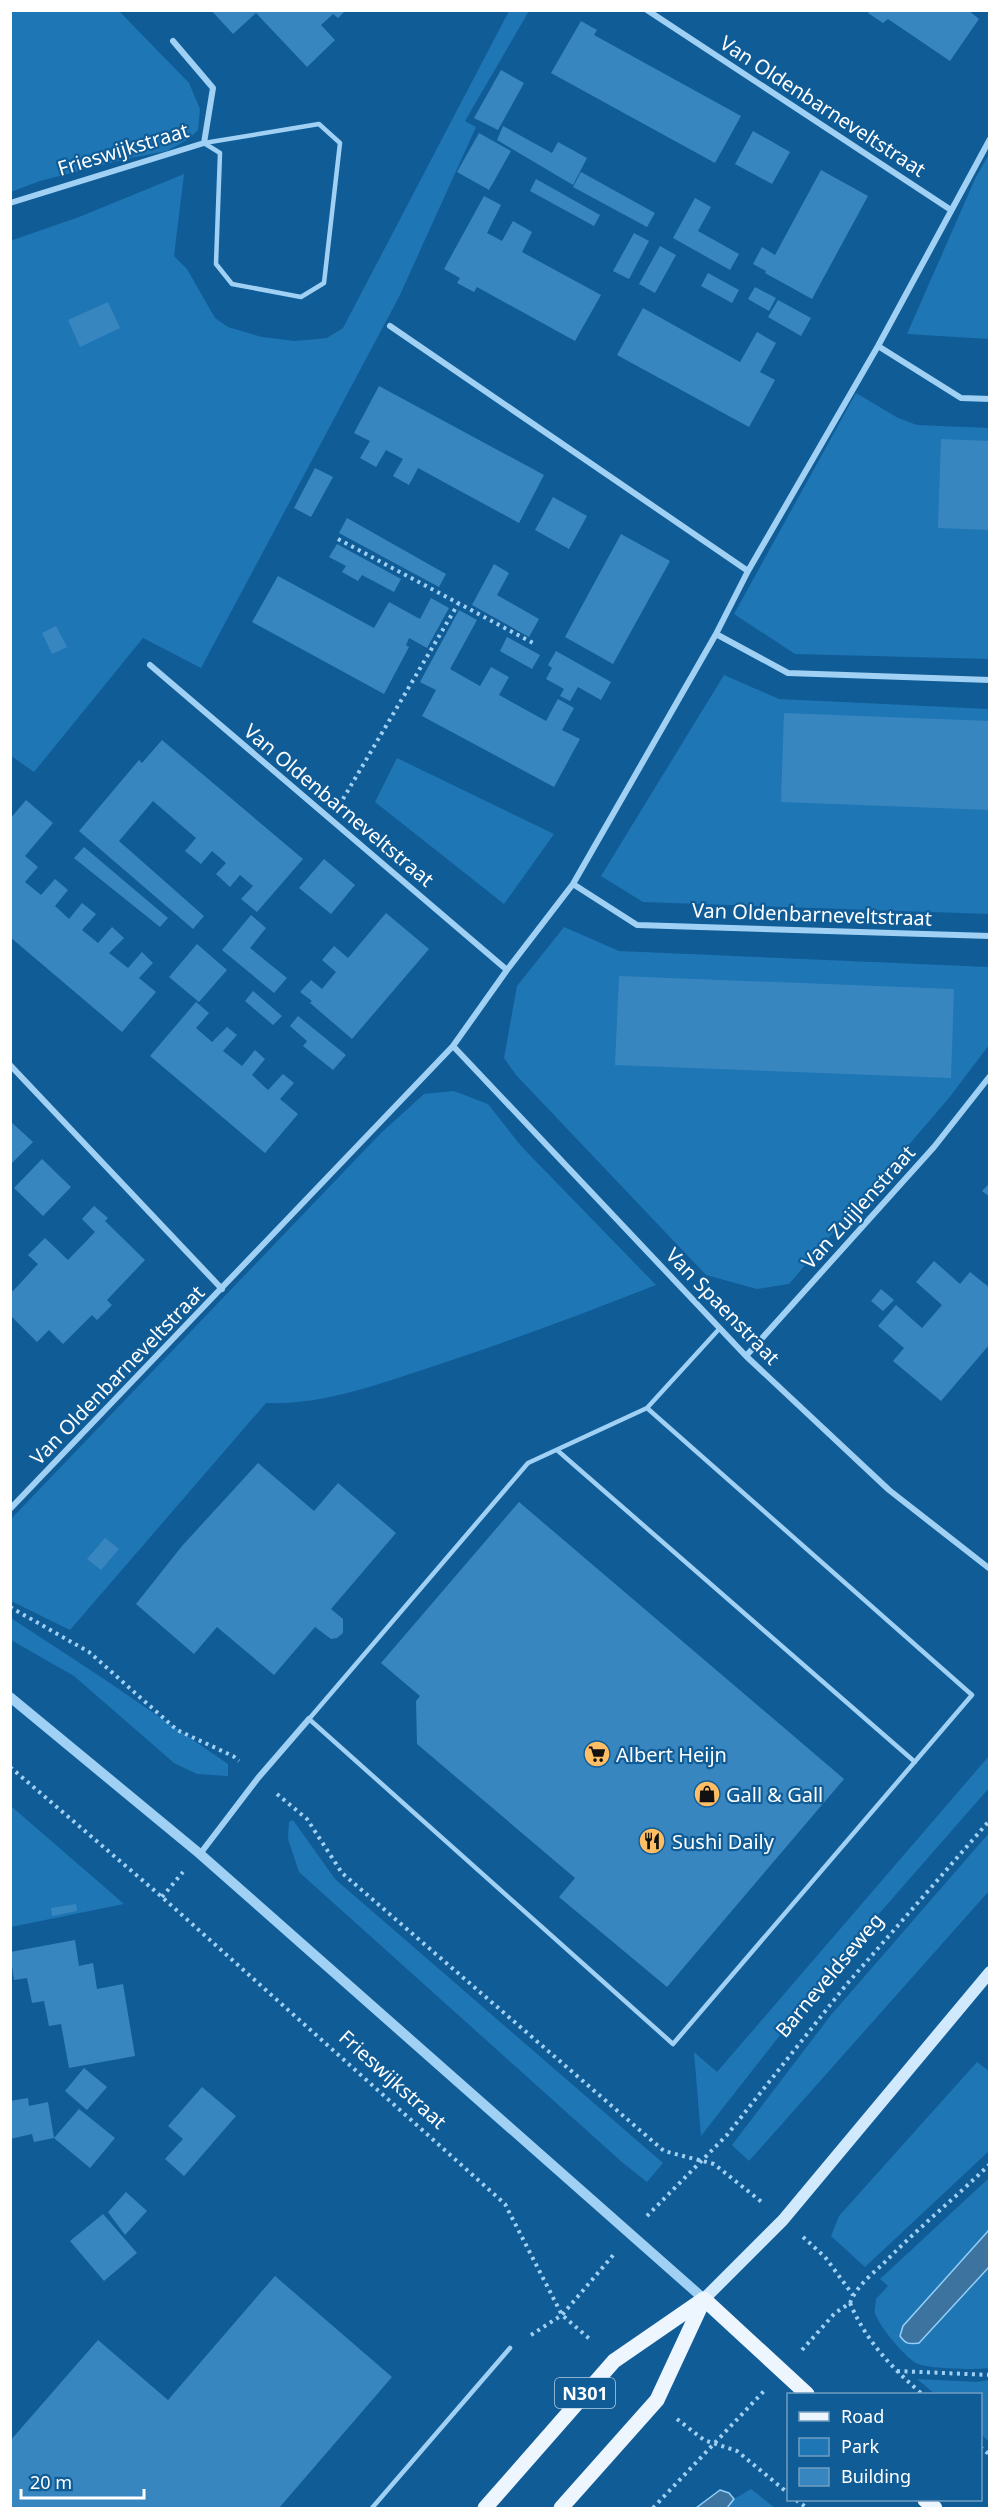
<svg xmlns="http://www.w3.org/2000/svg" width="1000" height="2519" font-family="'Noto Sans',sans-serif">
<style>
.green{fill:#1e76b5}
.water{fill:#3d749f;stroke:#91cef8;stroke-width:1.5}
.building{fill:#3886c0}
.lines{fill:none;stroke-linecap:round;stroke-linejoin:round}
.path{stroke:#a0d1f4;stroke-width:4;stroke-dasharray:3 4.5;stroke-linecap:butt}
.service{stroke:#a0d1f4;stroke-width:4.5}
.minor{stroke:#a0d1f4;stroke-width:6}
.tertiary{stroke:#a0d1f4;stroke-width:10}
.secondary{stroke:#d0e9fd;stroke-width:12}
.primary{stroke:#edf6ff;stroke-width:15}
.labels{text-anchor:middle;dominant-baseline:central;stroke-width:4.5;stroke-linejoin:round;paint-order:stroke}
.shield{fill:#105c97;stroke:#b7cee0;stroke-width:1.5}
.shield-label{font-size:18px;font-weight:bold;fill:#fff}
.street-label{font-size:20px;fill:#fff;stroke:#105c97}
.poi-label{font-size:20px;fill:#fff;stroke:#105c97;text-anchor:start}
</style>
<rect width="100%" height="100%" fill="#105c97"/>
<path class="green" d="M10,11H119L189,83L200,109L198,130L190,138L167,151L130,158L40,181L11,192Z
M509,11H529L465,121L476,127L399,297L201,668L143,638L34,772L10,755V241L79,217L184,174L174,256L187,269L215,318L228,327L262,337L295,341L327,338L343,328Z
M989,154V339L907,334L975,179Z
M856,393L898,418L917,425L989,428V659L795,654L734,614Z
M724,675L779,699L989,709V914L643,902L601,876Z
M397,758L554,834L504,904L375,802Z
M564,927L619,951L989,967V1045L949,1098L789,1284L757,1289L706,1275L516,1075L504,1058L517,986Z
M454,1091L488,1104L521,1146L656,1285C577,1316 497,1346 416,1372C367,1388 318,1405 266,1403L70,1630L11,1601L10,1520L381,1133L424,1094Z
M11,1618L104,1679L228,1764V1776L197,1774L174,1763L74,1676L11,1640Z
M989,1756V1788L842,1956L701,2136L694,2052L717,2072Z
M11,1806L124,1904L11,1927Z
M293,1820L335,1879L663,2163L647,2182L623,2163L299,1872L288,1839L289,1822Z
M989,1833V1891L749,2161L732,2145L831,2015Z
M977,2062L989,2071V2151L865,2267L831,2236L839,2216Z
M989,2178V2230L904,2326L900,2336L919,2343L989,2267V2368C977,2370 926,2369 916,2363C905,2357 878,2325 875,2313C874,2309 876,2303 876,2299L888,2286L880,2279Z
M917,2379L977,2382L989,2380V2442L981,2434L980,2394H935Z
M751,2489L775,2508H727L734,2499Z"/>
<path class="water" d="M989,2230V2267L919,2343C910,2344 906,2345 900,2336L903,2326Z
M720,2490L729,2493L734,2499L727,2508H696Z"/>
<path class="building" d="M211,10H346L338,18L333,14L321,25L335,40L307,67L256,13L233,34Z
M870,10H968L979,19L950,61L888,19L883,23L868,13Z
M581,21L597,30L594,35L741,116L715,163L551,73Z
M501,70L524,83L498,130L474,118Z
M503,126L552,153L558,142L587,158L573,185L497,140Z
M753,131L790,152L772,184L735,164Z
M479,133L511,151L489,190L457,172Z
M821,170L868,196L812,299L765,273L766,271L753,264L762,247L775,255Z
M581,172L655,213L647,227L573,187Z
M536,179L600,215L594,226L530,191Z
M484,196L501,205L487,233L502,241L513,221L532,232L522,252L601,295L575,341L477,287L474,292L457,283L460,278L444,269Z
M695,198L711,207L698,231L739,254L730,270L673,238Z
M634,233L649,241L629,279L613,271Z
M660,246L676,255L655,293L639,284Z
M708,273L739,290L732,303L701,286Z
M755,287L776,298L769,311L748,299Z
M778,300L811,318L801,336L768,317Z
M108,302L120,328L80,347L68,320Z
M643,308L740,362L757,332L776,343L760,372L775,380L749,427L617,355Z
M379,386L544,475L519,523L418,468L409,485L393,476L403,459L386,450L376,467L360,458L370,441L354,433Z
M941,439L990,441V530L938,528Z
M315,468L333,477L311,517L294,508Z
M553,497L587,516L569,549L535,530Z
M347,518L446,574L439,587L339,533Z
M621,534L670,561L613,664L565,637Z
M337,544L401,579L394,592L362,575L358,581L342,572L346,566L329,557Z
M494,564L509,573L497,595L539,619L529,637L472,605Z
M278,576L374,628L389,602L420,619L431,598L449,608L427,648L409,638L406,645L409,647L384,694L252,622Z
M459,610L477,620L450,669L480,686L491,667L509,677L499,695L546,721L558,699L574,708L562,730L580,739L554,787L422,716L436,690L420,682Z
M56,626L67,647L52,654L42,633Z
M507,637L540,655L532,669L500,651Z
M556,651L611,682L601,700L578,687L570,701L560,696L564,689L546,679L552,668L548,665Z
M784,713L990,721V810L781,802Z
M162,740L303,859L257,912L241,899L253,886L240,875L230,887L216,874L226,863L212,851L201,864L185,851L196,838L153,801L119,841L204,916L193,929L79,831L139,760L142,763Z
M26,800L53,823L25,856L38,867L25,882L41,895L55,879L68,890L55,906L69,919L82,903L96,914L82,930L98,943L112,927L124,938L109,953L128,968L142,952L153,963L139,978L156,992L122,1032L10,937V819Z
M84,847L168,918L160,927L74,858Z
M324,859L355,885L331,914L299,888Z
M386,913L429,949L352,1039L310,1003L312,1001L300,992L311,980L322,989L336,972L322,960L334,946L348,958Z
M251,915L266,928L250,948L287,978L274,993L222,950Z
M197,944L227,970L199,1002L169,977Z
M619,976L954,989L951,1078L615,1065Z
M253,991L282,1016L273,1025L245,1001Z
M196,1002L209,1013L196,1028L212,1042L227,1027L237,1035L223,1051L242,1066L255,1050L265,1059L252,1075L268,1090L283,1074L294,1083L280,1099L298,1114L265,1153L150,1056Z
M298,1016L346,1055L333,1070L303,1046L307,1041L290,1026Z
M10,1121L33,1142L10,1165Z
M42,1159L71,1187L43,1216L14,1188Z
M990,1183V1197L982,1191Z
M94,1206L108,1218L105,1221L145,1260L107,1300L112,1305L97,1320L92,1315L63,1344L49,1330L37,1342L10,1315V1289L13,1291L38,1264L28,1255L45,1238L68,1260L95,1232L82,1219Z
M934,1261L960,1284L970,1272L990,1288V1344L941,1401L893,1361L904,1348L878,1326L896,1305L922,1328L942,1305L916,1282Z
M881,1289L894,1300L883,1311L871,1301Z
M258,1463L314,1511L338,1483L396,1533L331,1609L343,1619V1633L337,1638L331,1639L315,1627L274,1675L217,1627L194,1654L136,1604L182,1546Z
M519,1502L844,1779L667,1987L559,1897L575,1878L417,1744L416,1701L420,1696L381,1663Z
M105,1538L119,1549L101,1570L87,1559Z
M76,1904L77,1911L52,1916L51,1908Z
M75,1940L79,1966L93,1963L97,1989L123,1984L135,2056L69,2068L61,2024L49,2026L44,2001L32,2003L27,1978L14,1980L10,1952Z
M84,2068L107,2087L87,2110L65,2091Z
M202,2087L236,2116L184,2176L165,2159L183,2139L168,2126Z
M28,2098L29,2106L48,2102L54,2138L34,2142L32,2134L10,2139V2101Z
M79,2109L115,2138L90,2168L54,2138Z
M126,2192L147,2211L125,2235L108,2212Z
M103,2214L137,2253L104,2281L70,2241Z
M275,2276L392,2377L279,2508H10V2441L98,2340L168,2400Z"/>
<g class="lines">
<path class="path" d="M338,539L533,643
M343,799L458,604
M10,1607L89,1652L177,1730L233,1756L239,1761
M10,1767L162,1897L505,2204L562,2315L592,2341
M277,1794L307,1819L342,1873L664,2151L714,2164L763,2203
M162,1897L183,1872
M647,2216L727,2135L846,1985L990,1820
M803,2237L825,2257L853,2295
M850,2303C856,2287 871,2275 883,2264C917,2229 955,2198 990,2164
M850,2303C866,2341 891,2367 922,2394
M531,2335L562,2315L615,2253
M802,2350L835,2313L850,2303
M897,2371L990,2375
M677,2419L704,2440L737,2451L788,2493
M980,2447L990,2455
M796,2500L807,2508
M653,2508L764,2391"/>
<path class="service" d="M319,124L340,143L324,283L301,297L232,284L216,264L220,153L204,143Z
M647,1408L972,1695L673,2044L309,1719L528,1463Z
M647,1408L720,1328
M557,1450L915,1762
M372,2508L510,2348"/>
<path class="minor" d="M647,10L951,210
M10,203L204,143L213,88L173,41
M390,326L748,571
M878,346L961,398L990,399
M716,634L788,673L990,680
M150,665L507,970
M573,884L637,925L990,936
M453,1046L746,1356L889,1490L990,1569
M10,1065L222,1289
M746,1356L934,1147L990,1076
M10,1509L453,1046L507,970L573,884L716,634L748,571L878,346L990,139
M200,1854L258,1778L309,1719"/>
<path class="tertiary" d="M10,1697L200,1854L704,2299"/>
<path class="secondary" d="M704,2299L783,2220L990,1972"/>
<path class="primary" d="M704,2299L807,2394
M925,2500L935,2508
M485,2508L614,2361L704,2299
M561,2508L657,2400L704,2299"/>
</g>
<defs>
<symbol id="supermarket-disc" viewBox="-11 -11 22 22"><circle r="9.5" fill="#ffbe63" stroke="#105c97"/><path d="M-6-5.5h2.5l.6 2H6L4.5 2H-2.5L-4.4-4H-6ZM-1.5 3.2a1.3 1.3 0 1 0 .1 0ZM3 3.2a1.3 1.3 0 1 0 .1 0Z" fill="#111"/></symbol>
<symbol id="shop-disc" viewBox="-11 -11 22 22"><circle r="9.5" fill="#ffbe63" stroke="#105c97"/><path d="M-5-2.5h2.3a2.7 3.5 0 0 1 5.4 0H5L5.5 6h-11ZM-1.5-2.5h3a1.5 2.3 0 0 0-3 0Z" fill="#111"/></symbol>
<symbol id="restaurant-disc" viewBox="-11 -11 22 22"><circle r="9.5" fill="#ffbe63" stroke="#105c97"/><path d="M-5-6h1v4h1v-4h1v4h1v-4h1v5L-1.5 .5V6h-2V.5L-5-1ZM5-6V6H3V1.5H1.5Q1.5-4 5-6Z" fill="#111"/></symbol>
</defs>
<g fill-rule="evenodd">
<use href="#supermarket-disc" x="582" y="1739" width="30" height="30"/>
<use href="#shop-disc" x="692" y="1779" width="30" height="30"/>
<use href="#restaurant-disc" x="637" y="1826" width="30" height="30"/>
</g>
<g class="labels">
<rect class="shield" x="555" y="2378" width="60" height="30" rx="4.5"/>
<g class="shield-label">
<text x="585" y="2393">N301</text>
</g>
<g class="street-label">
<text transform="translate(823 106) rotate(33)">Van Oldenbarneveltstraat</text>
<text transform="translate(123 149) rotate(-17)">Frieswijkstraat</text>
<text transform="translate(339 805) rotate(40)">Van Oldenbarneveltstraat</text>
<text transform="translate(812 914) rotate(2)">Van Oldenbarneveltstraat</text>
<text transform="translate(858 1207) rotate(-48)">Van Zuijlenstraat</text>
<text transform="translate(723 1306) rotate(46)">Van Spaenstraat</text>
<text transform="translate(117 1375) rotate(-46)">Van Oldenbarneveltstraat</text>
<text transform="translate(829 1975) rotate(-50)">Barneveldseweg</text>
<text transform="translate(393 2079) rotate(42)">Frieswijkstraat</text>
</g>
<g class="poi-label">
<text x="616" y="1754">Albert Heijn</text>
<text x="726" y="1794">Gall &amp; Gall</text>
<text x="672" y="1841">Sushi Daily</text>
</g>
</g>
<rect width="1000" height="2519" fill="none" stroke="#ffffff" stroke-width="24"/>
<rect x="787" y="2393" width="195" height="108" fill="#105c97" stroke="#709dc1" stroke-width="1.5"/>
<rect x="799" y="2412" width="30" height="9" fill="#edf6ff" stroke="#709dc1" stroke-width="1.5"/>
<text x="841" y="2423" font-size="18" fill="#ffffff">Road</text>
<rect x="799" y="2438" width="30" height="18" fill="#1e76b5" stroke="#709dc1" stroke-width="1.5"/>
<text x="841" y="2453" font-size="18" fill="#ffffff">Park</text>
<rect x="799" y="2468" width="30" height="18" fill="#3886c0" stroke="#709dc1" stroke-width="1.5"/>
<text x="841" y="2483" font-size="18" fill="#ffffff">Building</text>
<path d="M21 2489v9h123v-9" fill="none" stroke="#ffffff" stroke-width="3"/>
<text x="30" y="2489" font-size="18" fill="#ffffff" stroke="#105c97" stroke-width="4.5" paint-order="stroke">20 m</text>
</svg>
